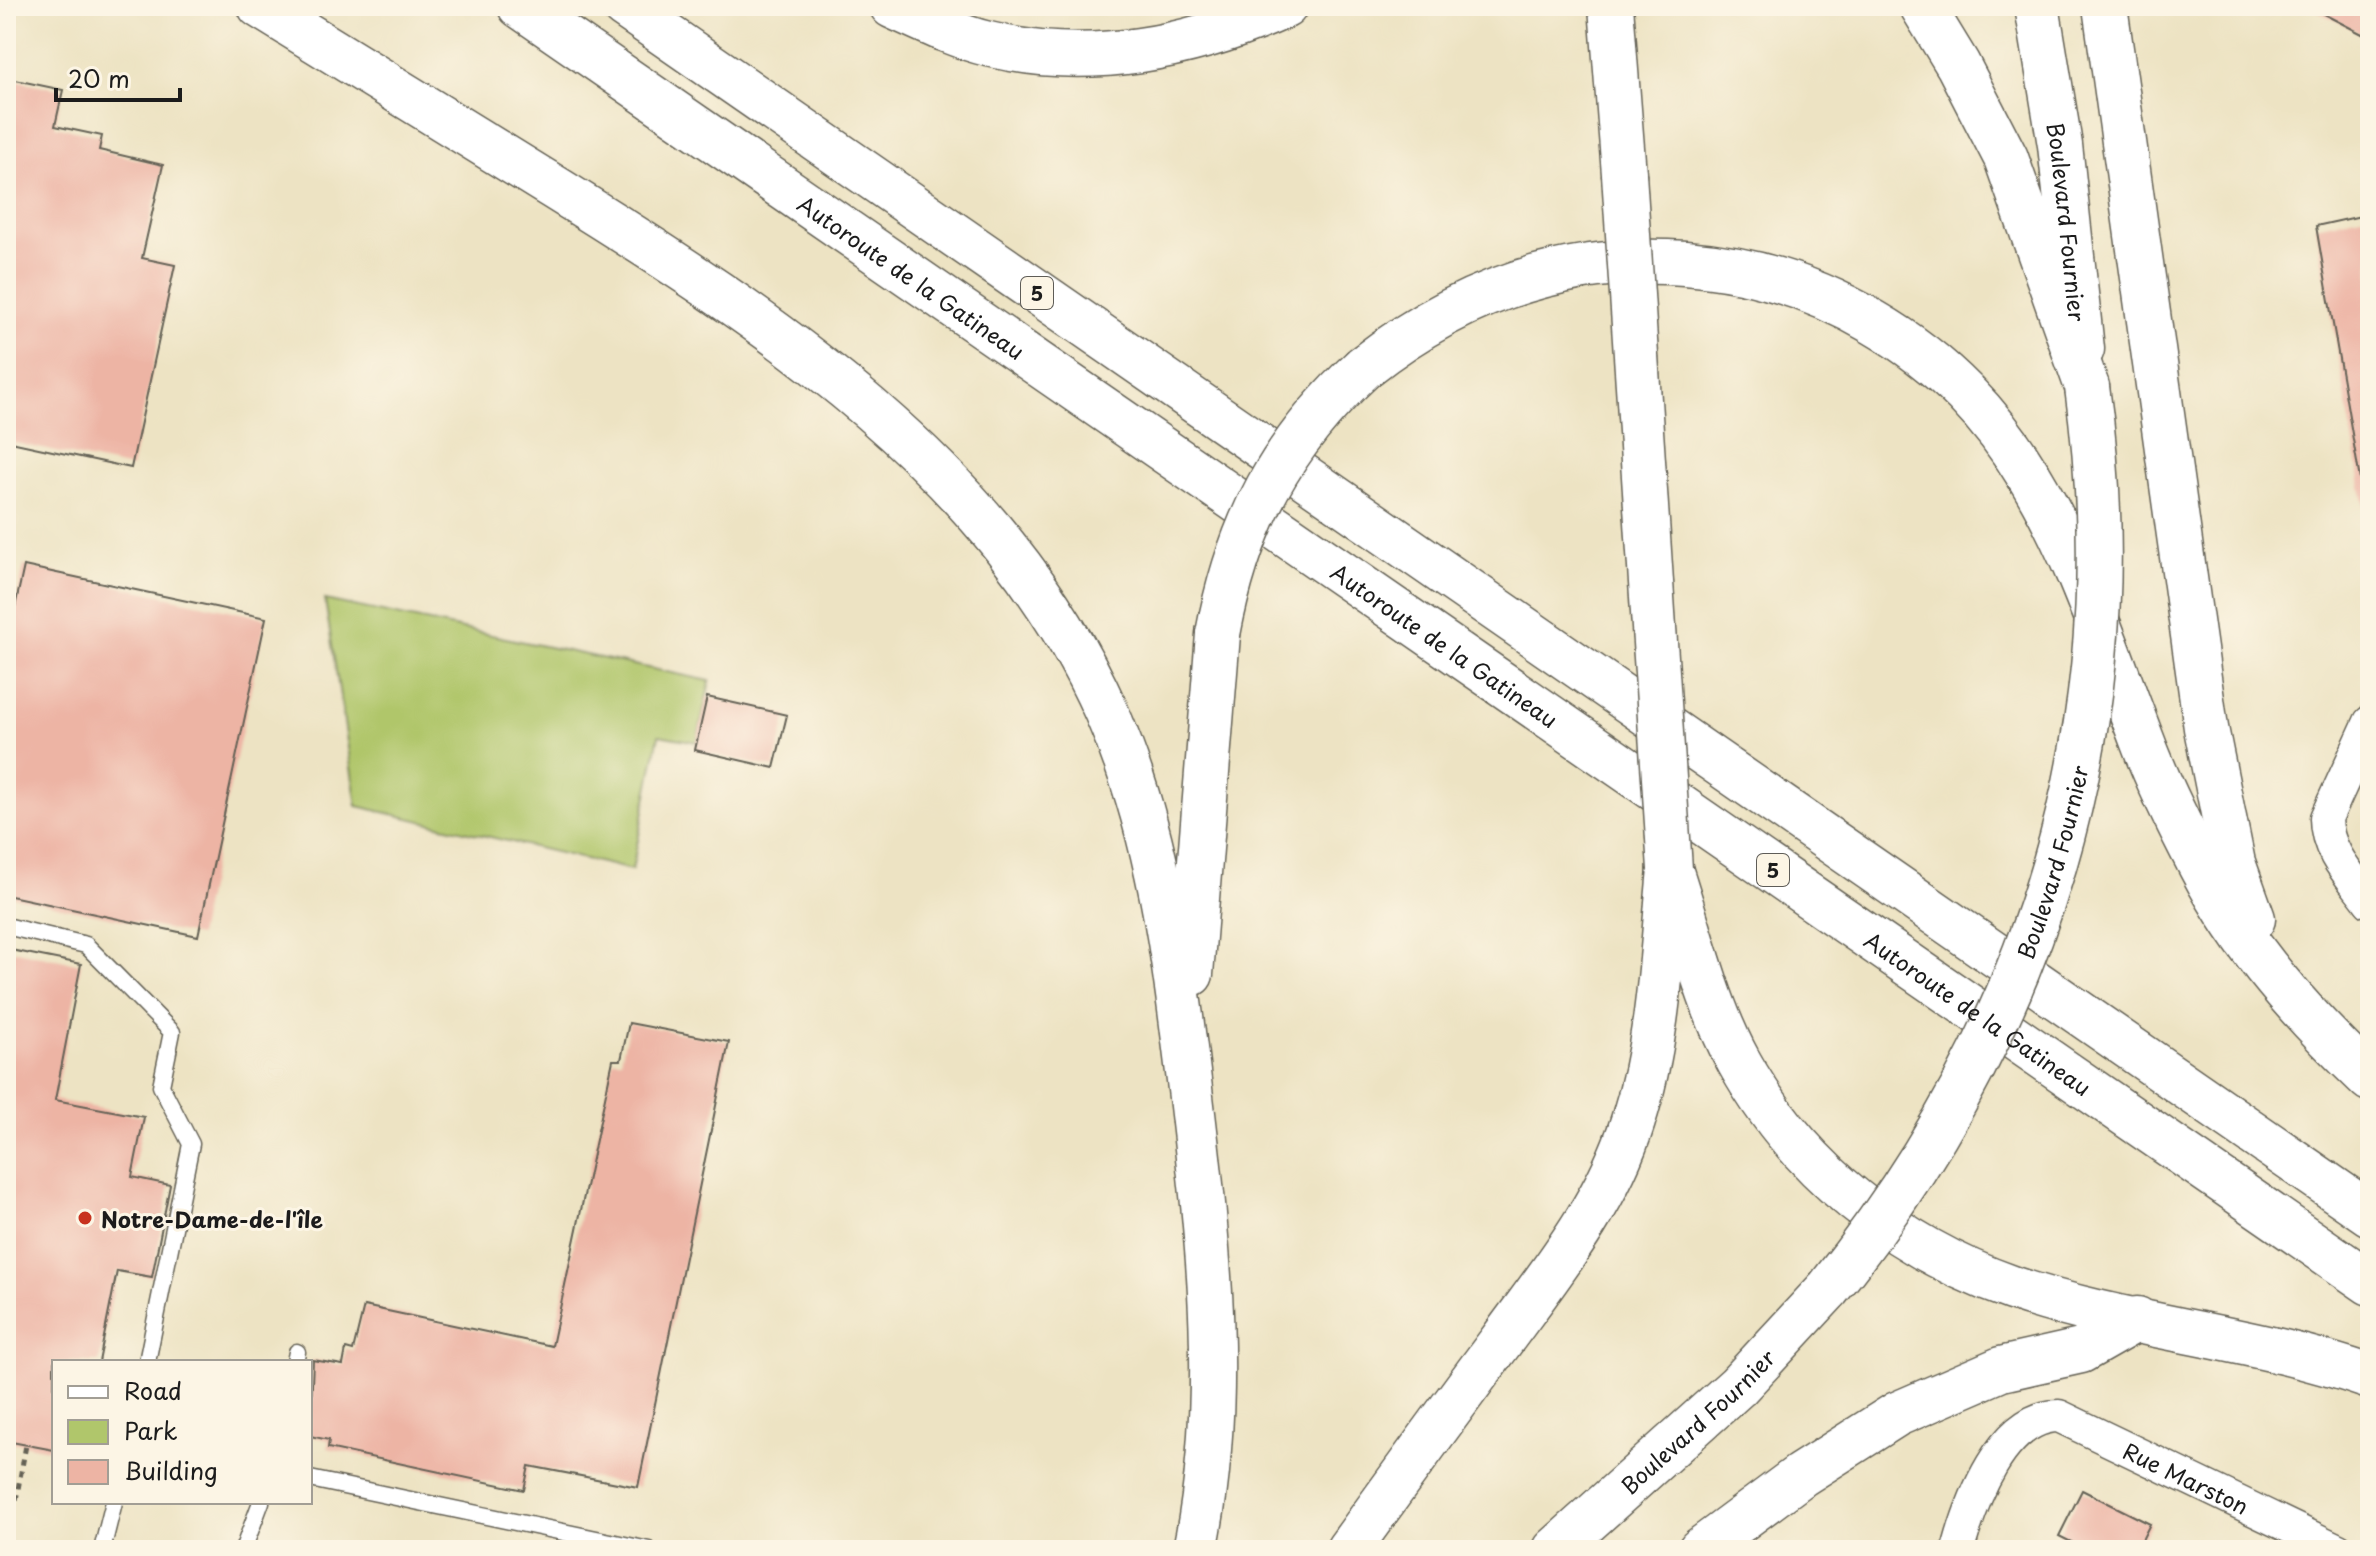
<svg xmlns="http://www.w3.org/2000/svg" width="2376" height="1556" font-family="'Playpen Sans',sans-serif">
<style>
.green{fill:#b0c66b;stroke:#667144;stroke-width:2}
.building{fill:#edb4a4}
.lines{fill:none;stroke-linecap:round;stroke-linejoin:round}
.service-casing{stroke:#656256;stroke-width:19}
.minor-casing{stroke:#656256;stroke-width:35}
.secondary-casing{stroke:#656256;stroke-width:47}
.motorway-casing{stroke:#656256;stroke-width:47}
.path{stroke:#656256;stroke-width:5;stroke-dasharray:6 6;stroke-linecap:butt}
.service{stroke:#fff;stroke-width:16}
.minor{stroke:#fff;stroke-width:32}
.secondary{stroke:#fff;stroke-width:44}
.motorway{stroke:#fff;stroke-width:44}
.secondary-bridge-casing{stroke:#656256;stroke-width:47;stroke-linecap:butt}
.motorway-bridge-casing{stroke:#656256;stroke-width:47;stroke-linecap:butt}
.secondary-bridge{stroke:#fff;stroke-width:44}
.motorway-bridge{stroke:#fff;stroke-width:44}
.poi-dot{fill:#c8321e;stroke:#fcf5e5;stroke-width:3}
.labels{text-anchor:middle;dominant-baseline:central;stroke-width:6;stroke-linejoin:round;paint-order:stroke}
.shield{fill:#fcf5e5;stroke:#5f5d58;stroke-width:2}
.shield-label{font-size:20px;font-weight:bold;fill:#1c1c1c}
.street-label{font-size:22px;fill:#1c1c1c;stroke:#fcf5e5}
.poi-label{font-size:22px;font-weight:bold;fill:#1c1c1c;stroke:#fcf5e5;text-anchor:start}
</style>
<rect width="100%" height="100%" fill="#fcf5e5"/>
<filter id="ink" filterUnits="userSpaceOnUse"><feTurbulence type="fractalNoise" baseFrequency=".0125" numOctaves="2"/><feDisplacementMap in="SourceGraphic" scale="16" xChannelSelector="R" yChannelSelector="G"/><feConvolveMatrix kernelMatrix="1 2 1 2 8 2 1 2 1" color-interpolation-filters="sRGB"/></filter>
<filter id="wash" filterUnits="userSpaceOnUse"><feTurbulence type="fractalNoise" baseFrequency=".006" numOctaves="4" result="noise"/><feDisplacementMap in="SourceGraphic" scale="32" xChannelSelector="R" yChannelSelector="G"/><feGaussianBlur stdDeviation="1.8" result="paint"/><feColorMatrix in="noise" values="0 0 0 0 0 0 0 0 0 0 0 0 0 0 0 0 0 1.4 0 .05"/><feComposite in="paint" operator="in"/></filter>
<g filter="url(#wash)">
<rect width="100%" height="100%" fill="#ede3c3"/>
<path class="green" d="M325,600L710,681L697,742L659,735L632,870L357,806Z"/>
<g id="blocks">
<path class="building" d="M2308,6H2370V38Z
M6,78L63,90L55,126L102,136L99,150L163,165L142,258L175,265L131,468L6,441Z
M2370,214V526H2368L2316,226Z
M24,566L266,618L198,936L6,895V648Z
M707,697L787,715L774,768L695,750Z
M6,949L81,964L55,1100L144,1117L132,1177L170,1185L152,1277L117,1271L99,1362H54V1450L6,1441V1281L12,1250L6,1248L9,1169H6Z
M629,1023L729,1042L638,1487L529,1466L524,1490L328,1448L329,1440L310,1436L313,1360L343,1365L346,1349L353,1351L364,1306L552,1346L613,1060H621Z
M2082,1490L2150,1524L2137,1550H2087L2059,1536Z"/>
</g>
</g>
<g filter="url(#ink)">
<use href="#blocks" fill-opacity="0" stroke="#656256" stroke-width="2"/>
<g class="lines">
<defs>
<path id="service" d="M6,926L86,945L172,1032L161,1086L191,1144L147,1362
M295,1362L297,1352
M310,1479L649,1550
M102,1550L114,1502
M243,1550L261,1502"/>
<g id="minor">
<path d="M2370,722L2326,818C2326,852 2351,876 2370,902"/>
<path id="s1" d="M1958,1550C1971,1502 2002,1416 2059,1416L2338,1550"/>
</g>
<g id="secondary">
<path d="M1611,6L1624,174"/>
<path id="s2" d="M2037,6L2060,145L2082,349"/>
<path d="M1348,1550C1398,1481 1448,1412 1499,1344C1550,1274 1607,1205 1633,1121C1659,1039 1662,953 1670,869"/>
<path id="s3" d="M1555,1550L1738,1386L1828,1289"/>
</g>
<g id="motorway">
<path d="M260,6C358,67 457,127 555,188C771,322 999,471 1106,711C1160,833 1175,966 1191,1097C1209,1247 1226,1400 1195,1550"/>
<path id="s4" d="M520,6L2370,1283"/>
<path d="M624,6L2370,1214"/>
<path d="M892,6C923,20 955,36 988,44C1088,69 1193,48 1285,6"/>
<path d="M1922,6L1958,65L2006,158L2087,387"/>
<path d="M2105,6L2206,728L2233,863L2253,919"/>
<path d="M1364,367C1458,293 1565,254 1685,263C1753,268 1815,288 1873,322C2038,418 2078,574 2142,740C2158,783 2179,825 2201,867C2244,950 2303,1015 2370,1079"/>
<path d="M1670,869C1691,932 1707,1004 1739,1062C1798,1169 1898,1248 2012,1288C2129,1328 2254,1336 2370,1377"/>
<path d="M1191,974L1218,634"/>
<path d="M1700,1550L1801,1475L1897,1414L2001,1369L2081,1351L2137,1319"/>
</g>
</defs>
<use href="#service" class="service-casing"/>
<use href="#minor" class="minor-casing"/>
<use href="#secondary" class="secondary-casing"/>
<use href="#motorway" class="motorway-casing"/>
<path class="path" d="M16,1500L26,1445"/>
<use href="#service" class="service"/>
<use href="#minor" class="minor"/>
<use href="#secondary" class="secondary"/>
<use href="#motorway" class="motorway"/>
<defs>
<g id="secondary-bridge">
<path d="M1624,174L1670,869"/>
<path id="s5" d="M1828,1289C2039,1027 2134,722 2087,387"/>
</g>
<path id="motorway-bridge" d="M1218,634C1239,522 1281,444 1364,367"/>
</defs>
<use href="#secondary-bridge" class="secondary-bridge-casing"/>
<use href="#motorway-bridge" class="motorway-bridge-casing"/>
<use href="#secondary-bridge" class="secondary-bridge"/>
<use href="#motorway-bridge" class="motorway-bridge"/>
</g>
</g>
<circle class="poi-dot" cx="85" cy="1218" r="8"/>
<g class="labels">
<g class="shield">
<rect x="1021" y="277" width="32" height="32" rx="6"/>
<rect x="1757" y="854" width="32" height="32" rx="6"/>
</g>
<g class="shield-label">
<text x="1037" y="293">5</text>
<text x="1773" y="870">5</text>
</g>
<g class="street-label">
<text stroke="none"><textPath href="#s2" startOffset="218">Boulevard Fournier</textPath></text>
<text stroke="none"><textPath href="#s4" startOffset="476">Autoroute de la Gatineau</textPath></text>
<text stroke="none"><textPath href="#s4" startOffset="1124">Autoroute de la Gatineau</textPath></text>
<text stroke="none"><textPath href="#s5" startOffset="486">Boulevard Fournier</textPath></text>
<text stroke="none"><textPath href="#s4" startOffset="1772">Autoroute de la Gatineau</textPath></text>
<text stroke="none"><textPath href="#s3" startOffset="192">Boulevard Fournier</textPath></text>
<text stroke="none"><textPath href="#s1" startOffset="320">Rue Marston</textPath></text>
</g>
<g class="poi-label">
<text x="101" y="1218">Notre-Dame-de-l'île</text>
</g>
</g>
<rect width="2376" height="1556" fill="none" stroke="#fcf5e5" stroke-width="32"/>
<rect x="52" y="1360" width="260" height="144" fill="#fcf5e5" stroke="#a29e95" stroke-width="2"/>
<rect x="68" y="1386" width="40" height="12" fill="#ffffff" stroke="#a29e95" stroke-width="2"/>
<text x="124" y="1400" font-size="24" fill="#1c1c1c">Road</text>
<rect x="68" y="1420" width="40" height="24" fill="#b0c66b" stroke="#a29e95" stroke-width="2"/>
<text x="124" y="1440" font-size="24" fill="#1c1c1c">Park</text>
<rect x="68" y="1460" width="40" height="24" fill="#edb4a4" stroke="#a29e95" stroke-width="2"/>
<text x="124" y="1480" font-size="24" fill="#1c1c1c">Building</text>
<path d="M56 88v12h124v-12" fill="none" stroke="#1c1c1c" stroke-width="4"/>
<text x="68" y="88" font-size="24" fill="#1c1c1c" stroke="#fcf5e5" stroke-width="6" paint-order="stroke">20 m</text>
</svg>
